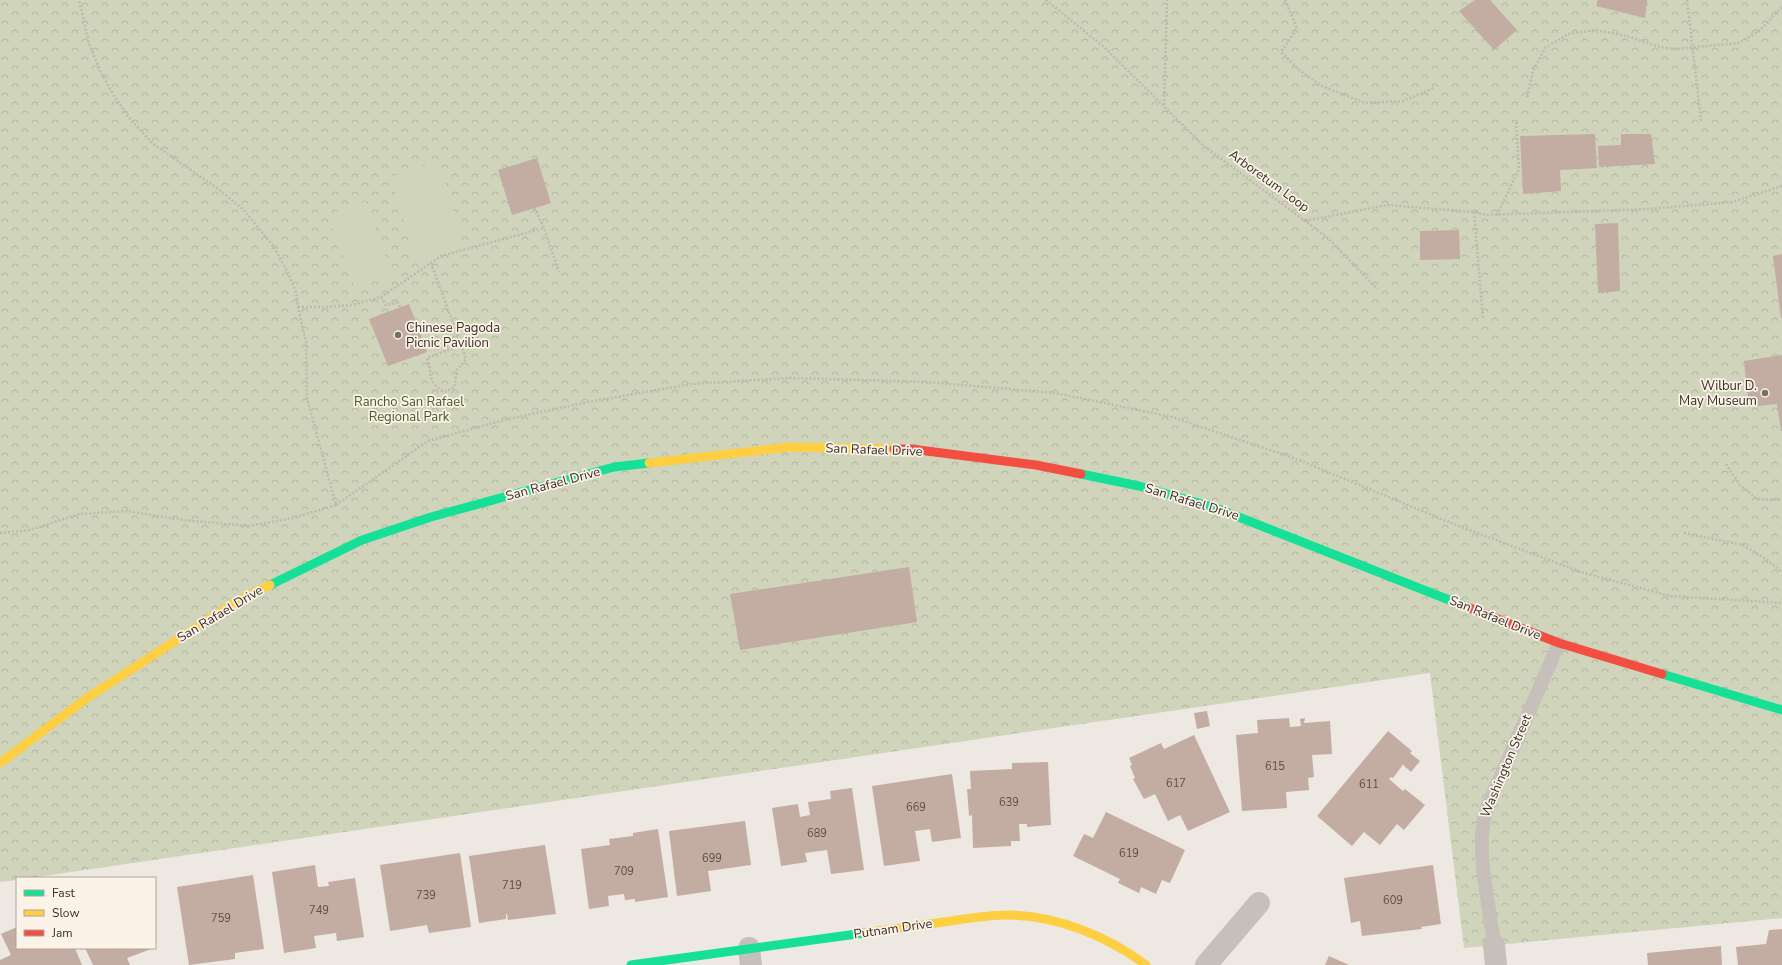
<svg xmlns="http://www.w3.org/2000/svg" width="1782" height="965" font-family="'Nunito Sans',sans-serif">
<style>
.park{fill:url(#park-crowns)}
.garden{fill:#cfd4ba}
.building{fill:#c3aca2}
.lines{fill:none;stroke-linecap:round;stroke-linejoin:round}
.path{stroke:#c0b8b2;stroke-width:2.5;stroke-dasharray:2 2;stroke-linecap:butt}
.lane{stroke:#c7c0ba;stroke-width:14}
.street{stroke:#c7c0ba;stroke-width:22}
.fast{stroke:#16e098;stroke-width:9}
.slow{stroke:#ffcf43;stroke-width:9}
.jam{stroke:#f24e42;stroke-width:9}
.poi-dot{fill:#786e69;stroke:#fbf3e8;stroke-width:1.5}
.labels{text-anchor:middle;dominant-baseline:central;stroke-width:3.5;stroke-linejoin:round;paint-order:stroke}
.number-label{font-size:11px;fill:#5c4d46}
.street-label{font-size:13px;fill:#392d28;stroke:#fbf3e8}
.poi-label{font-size:13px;fill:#392d28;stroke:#fbf3e8;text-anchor:start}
.park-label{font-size:13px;fill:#475929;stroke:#fbf3e8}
</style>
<defs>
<pattern id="park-crowns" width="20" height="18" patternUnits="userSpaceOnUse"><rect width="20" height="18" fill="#cfd4ba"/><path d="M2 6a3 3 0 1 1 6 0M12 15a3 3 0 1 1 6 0" fill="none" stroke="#b2b6a0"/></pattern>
</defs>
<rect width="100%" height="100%" fill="#eee8e2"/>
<path class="park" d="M0,0H1782V918L1464,948L1430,673L30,878H17V880L0,882Z"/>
<path class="garden" d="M439,161L464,248L415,262L391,176Z
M366,201L392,274L355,287L328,215Z"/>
<path class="building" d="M1475,0H1490L1517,30L1494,50L1459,11Z
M1598,0H1647L1645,18L1596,6Z
M1595,134L1597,168L1560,170L1561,191L1523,194L1520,136Z
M1621,134H1651L1655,164L1599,167L1598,146L1621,145Z
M537,158L551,203L512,215L498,170Z
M1618,223L1620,291L1598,293L1595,224Z
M1459,230L1460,259L1420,260V231Z
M1782,254V318H1781L1773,256Z
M409,304L427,352L388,366L369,319Z
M1782,355V431H1781L1777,404L1749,407L1744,361Z
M909,567L917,622L740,650L730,594Z
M1207,711L1210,726L1197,729L1194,713Z
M1289,718L1290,727L1301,726L1300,719L1305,718L1304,723L1330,721L1332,754L1312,755L1314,777L1308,778L1309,790L1286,792L1287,808L1242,811L1236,735L1258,733L1257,720Z
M1388,731L1412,751L1410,753L1420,761L1411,772L1402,764V766L1393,778L1391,777L1389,779L1403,791L1405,789L1425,805L1404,830L1397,824L1380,845L1364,832L1352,846L1317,816Z
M1194,735L1230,812L1188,831L1180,815L1168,821L1155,794L1144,799L1133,779L1135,778L1130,766L1132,765L1129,758L1161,743L1164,749Z
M1048,762L1051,825L1027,827V824H1019L1020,841H1011V846L973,848L972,815L969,816L967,789H971L970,771L1012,769V763Z
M952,774L961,838L932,842L930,829L915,831L920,861L884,866L872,786Z
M852,788L864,870L831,874L827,850L805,853L807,862L781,866L772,808L798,804L800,817L810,815L808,802L831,799L830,791Z
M1106,812L1185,850L1170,883L1162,880L1156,894L1141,887L1139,893L1118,883L1120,879L1073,856L1084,834L1093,838Z
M745,821L751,865L708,871L711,891L677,896L669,831Z
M658,829L668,897L635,902V899L625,900L624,894L608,896L609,906L589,909L581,849L610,845L609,839L633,836V833Z
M545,845L556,914L508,920L507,914H506V919L479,923L469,856Z
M460,853L471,927L429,933L427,925L390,931L380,865Z
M315,865L318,887L329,886L328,882L355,878L364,937L337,941L336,933L314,936L316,948L284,953L272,872Z
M1433,865L1441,924L1421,927L1422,929L1362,936L1360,921L1351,923L1344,878Z
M253,875L264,949L235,953V959L189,965L177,887Z
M17,927V948H75L82,965H0V960L11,955L1,934Z
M1782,929V965H1738L1736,947L1766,944L1769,930Z
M1721,946L1722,965H1648L1647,953Z
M85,948H154L127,958L130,965H93Z
M1329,956L1349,965H1325Z"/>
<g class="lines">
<path class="path" d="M1046,0L1105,48L1205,147L1328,238L1377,289
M1285,0L1297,28L1281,52L1299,70L1322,86L1365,103L1403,101L1434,88
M1687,0L1701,121
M1527,97L1533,71L1545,48L1568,34L1596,30L1627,36L1660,47L1675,49L1739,43L1759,31L1782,7
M1164,105L1167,0
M534,208L544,228L559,272
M1474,212L1483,319
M1497,215L1519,169L1516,120
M1305,221L1387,205L1474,212L1486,215L1649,209L1732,202L1782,186
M431,263L461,345L427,358C433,374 426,381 444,392L454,388L457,370L466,359L461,345
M381,297L386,305L398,303L400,307
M298,307H328L351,305L381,297L441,256L544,228
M1714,385L1746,381
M1726,464L1740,485L1757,499L1782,500
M336,505L428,441L504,420L588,402L691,384L790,378L926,382L1056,393L1172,417L1299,460L1456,525L1581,572L1670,596L1782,603
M0,533L30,530L79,514L126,511L183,520L249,526L293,518L336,505L307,398L306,342L298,307L296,293L290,277L274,247L243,209L217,188L152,143L131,120L114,96L100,71L89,43L79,0
M1684,533L1743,545L1767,560L1782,572"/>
<path class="lane" d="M1494,945C1490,908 1478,861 1483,825C1484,817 1487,808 1490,801L1559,643"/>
<path class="street" d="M1494,945L1496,965
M749,948L751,965
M1206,965L1259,903"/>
<path class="fast" d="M1081,474L1139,486L1216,508L1467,607
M270,585L362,540L431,517L614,467L649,463
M1662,674L1782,710
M631,965L864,933"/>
<path class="slow" d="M649,463L791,447L894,449
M0,763L87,698L237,601L270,585
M864,933C893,929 922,925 951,921C970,918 990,915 1009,915C1058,916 1107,936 1146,965"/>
<path class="jam" d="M894,449H911L1036,465L1081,474
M1467,607L1559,643L1662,674"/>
</g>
<g class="poi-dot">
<circle cx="398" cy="335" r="4"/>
<circle cx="1765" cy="393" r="4"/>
</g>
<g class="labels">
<g class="number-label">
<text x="1275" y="766">615</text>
<text x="1176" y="783">617</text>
<text x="1369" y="784">611</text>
<text x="1009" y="802">639</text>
<text x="916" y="807">669</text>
<text x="817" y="833">689</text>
<text x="1129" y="853">619</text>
<text x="712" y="858">699</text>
<text x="624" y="871">709</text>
<text x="512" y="885">719</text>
<text x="426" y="895">739</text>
<text x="1393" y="900">609</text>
<text x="319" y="910">749</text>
<text x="221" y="918">759</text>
</g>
<g class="street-label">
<text transform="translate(1269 181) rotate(36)">Arboretum Loop</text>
<text transform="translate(874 450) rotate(2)">San Rafael Drive</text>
<text transform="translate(553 484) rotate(-15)">San Rafael Drive</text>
<text transform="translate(1192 502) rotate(17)">San Rafael Drive</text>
<text transform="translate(220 614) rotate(-31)">San Rafael Drive</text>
<text transform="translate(1495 618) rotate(22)">San Rafael Drive</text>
<text transform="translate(1506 766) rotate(-67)">Washington Street</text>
<text transform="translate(893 929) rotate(-8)">Putnam Drive</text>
</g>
<g class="poi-label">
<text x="406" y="328">Chinese Pagoda<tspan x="406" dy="15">Picnic Pavilion</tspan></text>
<text x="1757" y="386" text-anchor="end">Wilbur D.<tspan x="1757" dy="15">May Museum</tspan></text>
</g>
<g class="park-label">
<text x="409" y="402">Rancho San Rafael<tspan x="409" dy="15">Regional Park</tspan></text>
</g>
</g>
<rect x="16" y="877" width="140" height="72" fill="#fbf3e8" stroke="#ada49b"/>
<rect x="24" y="890" width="20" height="6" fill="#16e098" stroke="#ada49b"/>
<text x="52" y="897" font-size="12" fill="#392d28">Fast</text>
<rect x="24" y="910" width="20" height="6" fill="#ffcf43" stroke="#ada49b"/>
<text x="52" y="917" font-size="12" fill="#392d28">Slow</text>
<rect x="24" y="930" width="20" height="6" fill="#f24e42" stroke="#ada49b"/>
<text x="52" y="937" font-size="12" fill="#392d28">Jam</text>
</svg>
